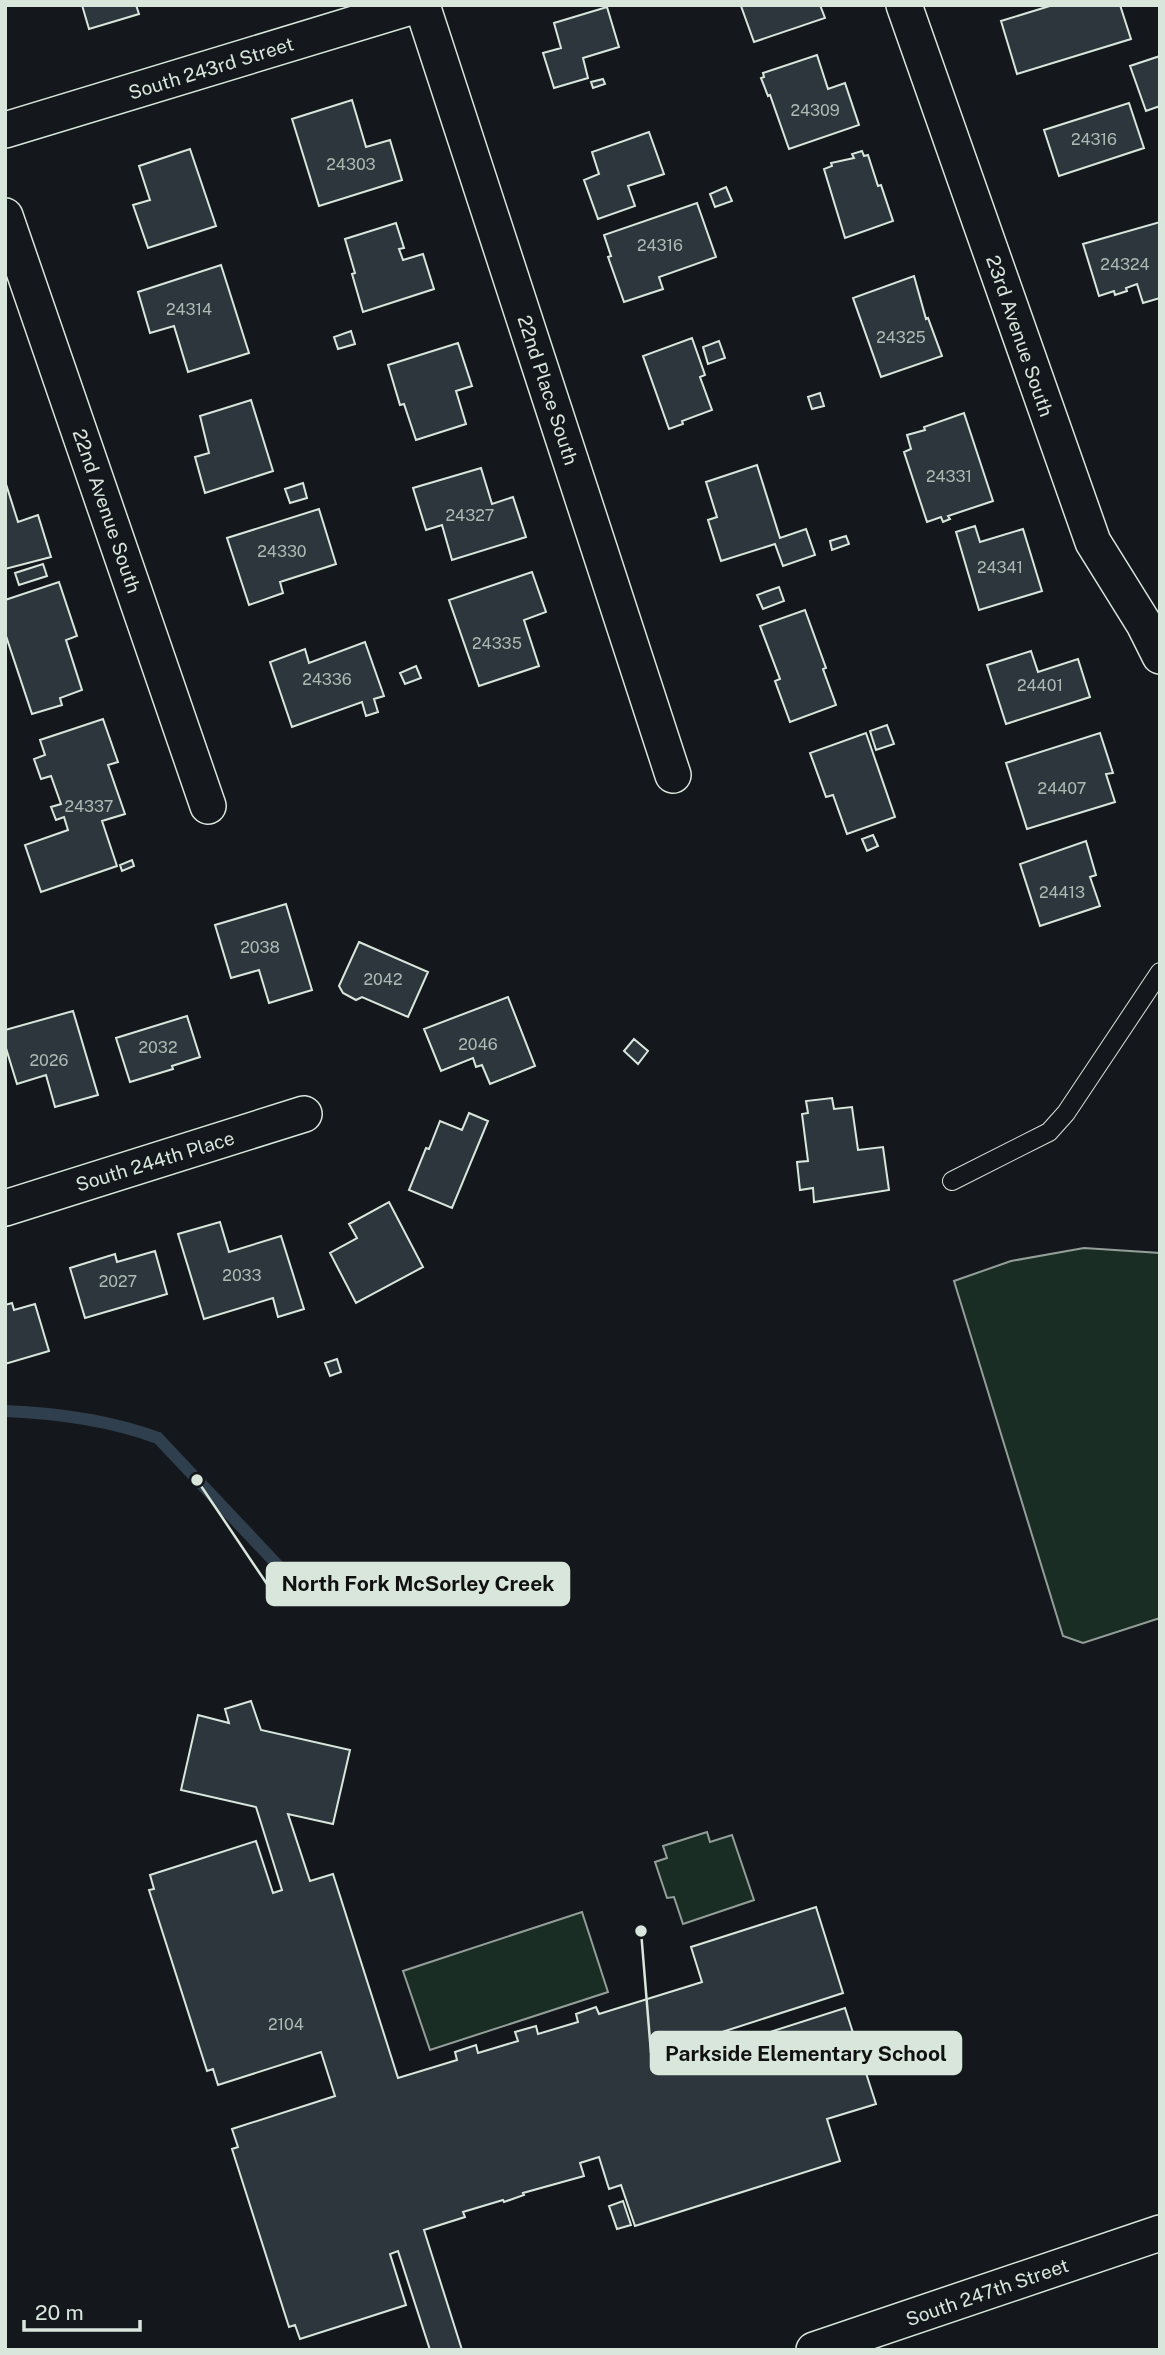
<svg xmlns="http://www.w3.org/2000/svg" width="1165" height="2355" font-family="'Public Sans',sans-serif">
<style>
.green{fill:#1a2d24;stroke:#939e99;stroke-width:2}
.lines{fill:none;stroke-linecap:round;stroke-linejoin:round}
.stream{stroke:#2f3f4d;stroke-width:12}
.building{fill:#2c363c;stroke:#d8e6dc;stroke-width:2}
.service-casing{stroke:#d8e6dc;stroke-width:20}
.minor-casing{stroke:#d8e6dc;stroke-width:38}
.service{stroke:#14181c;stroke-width:18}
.minor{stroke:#14181c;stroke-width:35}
.labels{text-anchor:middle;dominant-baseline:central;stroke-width:5;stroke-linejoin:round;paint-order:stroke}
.number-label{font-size:16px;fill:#adbab4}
.street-label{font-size:19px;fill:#d8e6dc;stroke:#14181c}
.leader{fill:none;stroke:#d8e6dc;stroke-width:2.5}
.callout-dot{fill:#d8e6dc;stroke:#14181c;stroke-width:2.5}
.callout{fill:#d8e6dc;stroke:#d8e6dc;stroke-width:2.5}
.callout-label{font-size:21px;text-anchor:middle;font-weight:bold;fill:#111}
</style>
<rect width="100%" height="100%" fill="#14181c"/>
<path class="green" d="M1084,1248L1160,1253V1618L1083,1643L1063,1636L954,1281L1011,1261Z
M707,1832L710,1842L732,1835L754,1900L683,1924L674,1897L667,1898L655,1862L667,1858L663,1846Z
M582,1912L608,1992L430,2050L403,1971Z"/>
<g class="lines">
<path class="stream" d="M5,1411C57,1413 109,1420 158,1438L286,1574L307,1583L349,1594"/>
</g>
<path class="building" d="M82,5H136L139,14L89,29Z
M820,5L825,18L754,42L741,6Z
M1053,5H1120L1131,39L1017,74L1001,21Z
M607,7L619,47L583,58L588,78L554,88L543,53L561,48L554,23Z
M817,55L828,89L845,83L859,125L789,149L770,95L768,96L761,78L764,77L763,73Z
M1160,56V106L1146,111L1130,66Z
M603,79L605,84L593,88L591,82Z
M352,100L366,147L390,140L402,180L319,206L292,119Z
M1129,103L1144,148L1059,176L1044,130Z
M649,132L664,174L628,186L635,206L598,219L584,180L599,174L592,152Z
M190,149L216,226L148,248L133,205L150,200L139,166Z
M862,151L864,156L868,155L878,186L881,185L893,221L845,238L824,169L832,166L831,163L854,158L852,154Z
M726,187L732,201L715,207L710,194Z
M697,203L716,257L659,277L663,289L624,302L608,257L611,256L604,235Z
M1160,222V298L1143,303L1137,284L1126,288L1127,291L1115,295L1114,291L1099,296L1083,244Z
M396,223L404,248L399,249L403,260L423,254L434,289L363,312L352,274L355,273L345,239Z
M221,265L249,353L188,372L174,326L150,333L138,292Z
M914,276L926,319L928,318L942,356L881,377L853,298Z
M351,331L355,344L338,349L334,337Z
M692,338L705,375L700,377L712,410L682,421L683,424L669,429L643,356Z
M719,341L725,358L708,364L703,347Z
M458,343L472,386L456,391L466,424L416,440L404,404L400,405L388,365Z
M820,393L824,406L812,409L808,397Z
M251,400L273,471L205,493L195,457L209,453L200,416Z
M964,413L993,501L948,516L950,519L943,522L941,517L927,522L904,452L911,449L907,435L925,430L924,427Z
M757,465L780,538L806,529L815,555L783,566L775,544L721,561L708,520L717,517L706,482Z
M481,468L492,504L513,497L526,537L452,560L442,525L426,530L413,488Z
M5,481L18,522L38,515L51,557L5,569Z
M303,483L307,498L290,503L285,489Z
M319,509L336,564L280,582L283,593L249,605L227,538Z
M975,526L980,542L1023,529L1042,591L979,610L956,532Z
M846,536L849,544L832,550L830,541Z
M43,564L47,576L19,585L15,573Z
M532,572L546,612L524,620L539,666L479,686L449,600Z
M59,582L77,636L66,640L82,690L60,698L62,705L32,714L5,633V600Z
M779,587L784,601L763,609L757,595Z
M805,610L826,668L823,669L836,705L790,722L775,681L780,679L760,626Z
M365,642L384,696L374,699L378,712L366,716L362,702L292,727L270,662L305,649L309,663Z
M1031,651L1038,672L1078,659L1090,697L1006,724L987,665Z
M416,666L421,678L405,684L400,673Z
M103,719L118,762L108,765L125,814L102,821L117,866L41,892L25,845L68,830L64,817L56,820L51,807L61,804L51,776L41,779L34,759L45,755L40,740Z
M887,725L894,744L876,750L870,731Z
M866,733L895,817L847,834L833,795L826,797L810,753Z
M1100,733L1113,773L1106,774L1115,802L1027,829L1006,763Z
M873,835L878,846L867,851L862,839Z
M1086,841L1096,875L1090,877L1100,906L1040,926L1020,864Z
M132,860L134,866L122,871L120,865Z
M286,904L312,990L269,1003L259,970L231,978L215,925Z
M359,942L428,972L408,1017L362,997L356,1000L343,993L339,986Z
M508,997L535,1066L490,1084L482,1065L476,1067L473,1058L441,1071L424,1029Z
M73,1011L98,1095L55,1107L46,1075L17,1084L5,1045V1030Z
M187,1016L200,1057L172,1066L173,1069L130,1082L116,1038Z
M634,1039L648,1051L638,1064L624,1051Z
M832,1098L834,1109L852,1107L858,1150L883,1147L889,1190L814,1202L813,1188L800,1190L797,1162L808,1161L802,1114L808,1113L806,1101Z
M469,1113L488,1121L452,1208L409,1190L426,1148L429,1149L440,1121L462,1130Z
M389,1202L423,1267L356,1303L330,1253L357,1238L349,1224Z
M220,1222L229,1252L281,1236L304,1309L278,1317L273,1298L204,1319L178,1234Z
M155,1251L167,1294L85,1318L70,1268L115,1254L117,1262Z
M12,1303L14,1310L35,1304L49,1351L5,1364V1305Z
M337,1359L341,1372L330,1376L325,1363Z
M251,1701L261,1730L350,1750L333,1824L288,1814L310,1881L333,1874L398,2078L457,2060L455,2052L476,2045L478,2053L518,2041L515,2032L536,2026L538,2034L578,2022L576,2014L596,2007L599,2014L702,1982L691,1947L816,1907L843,1993L719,2033L723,2047L845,2008L876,2104L827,2119L840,2161L635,2226L621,2185L609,2189L599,2157L580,2163L584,2176L523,2193L524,2195L504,2202L503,2200L463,2212L465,2217L424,2230L462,2350H430L398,2251L390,2254L406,2305L300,2339L295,2325L289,2327L232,2149L238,2147L232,2129L335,2096L321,2052L218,2085L213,2069L207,2071L149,1890L154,1889L150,1875L256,1841L273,1893L282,1890L256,1807L181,1790L198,1715L229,1723L225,1709Z
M623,2201L631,2225L617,2229L609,2206Z"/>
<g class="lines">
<defs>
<path id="service" d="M952,1181L1049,1132L1066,1113L1160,972"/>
<path id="minor" d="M422,5L673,775
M904,5L1093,542L1144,624L1160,656
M5,130L417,5
M5,216L208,806
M5,1208L304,1114
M814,2350L1160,2233"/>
</defs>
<use href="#service" class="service-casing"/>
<use href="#minor" class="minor-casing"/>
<use href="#service" class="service"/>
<use href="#minor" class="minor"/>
</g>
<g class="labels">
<g class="number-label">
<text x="815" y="110">24309</text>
<text x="1094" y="139">24316</text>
<text x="351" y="164">24303</text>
<text x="660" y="245">24316</text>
<text x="1125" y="264">24324</text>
<text x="189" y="309">24314</text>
<text x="901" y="337">24325</text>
<text x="949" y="476">24331</text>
<text x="470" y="515">24327</text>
<text x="282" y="551">24330</text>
<text x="1000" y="567">24341</text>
<text x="497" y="643">24335</text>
<text x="327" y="679">24336</text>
<text x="1040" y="685">24401</text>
<text x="1062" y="788">24407</text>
<text x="89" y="806">24337</text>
<text x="1062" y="892">24413</text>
<text x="260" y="947">2038</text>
<text x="383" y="979">2042</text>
<text x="478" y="1044">2046</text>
<text x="158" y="1047">2032</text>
<text x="49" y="1060">2026</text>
<text x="242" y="1275">2033</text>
<text x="118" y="1281">2027</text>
<text x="286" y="2024">2104</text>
</g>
<g class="street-label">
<text transform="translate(211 68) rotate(-17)">South 243rd Street</text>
<text transform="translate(1020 336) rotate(71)">23rd Avenue South</text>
<text transform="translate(548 390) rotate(72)">22nd Place South</text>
<text transform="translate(107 511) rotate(71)">22nd Avenue South</text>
<text transform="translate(155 1161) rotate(-17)">South 244th Place</text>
<text transform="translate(987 2292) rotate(-19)">South 247th Street</text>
</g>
</g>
<path class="leader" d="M197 1480L267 1584M641 1931L651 2053"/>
<g class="callout-dot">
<circle cx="197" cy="1480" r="7"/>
<circle cx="641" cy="1931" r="7"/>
</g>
<g class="callout">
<rect x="267" y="1563" width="302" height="42" rx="7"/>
<rect x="651" y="2032" width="310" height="42" rx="7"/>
</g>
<g class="callout-label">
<text x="418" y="1591">North Fork McSorley Creek</text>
<text x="806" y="2061">Parkside Elementary School</text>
</g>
<rect width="1165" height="2355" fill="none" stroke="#d8e6dc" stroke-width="14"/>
<path d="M24 2320v10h116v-10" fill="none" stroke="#d8e6dc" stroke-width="3.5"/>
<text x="35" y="2320" font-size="21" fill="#d8e6dc" stroke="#14181c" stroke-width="5" paint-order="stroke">20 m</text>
</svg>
